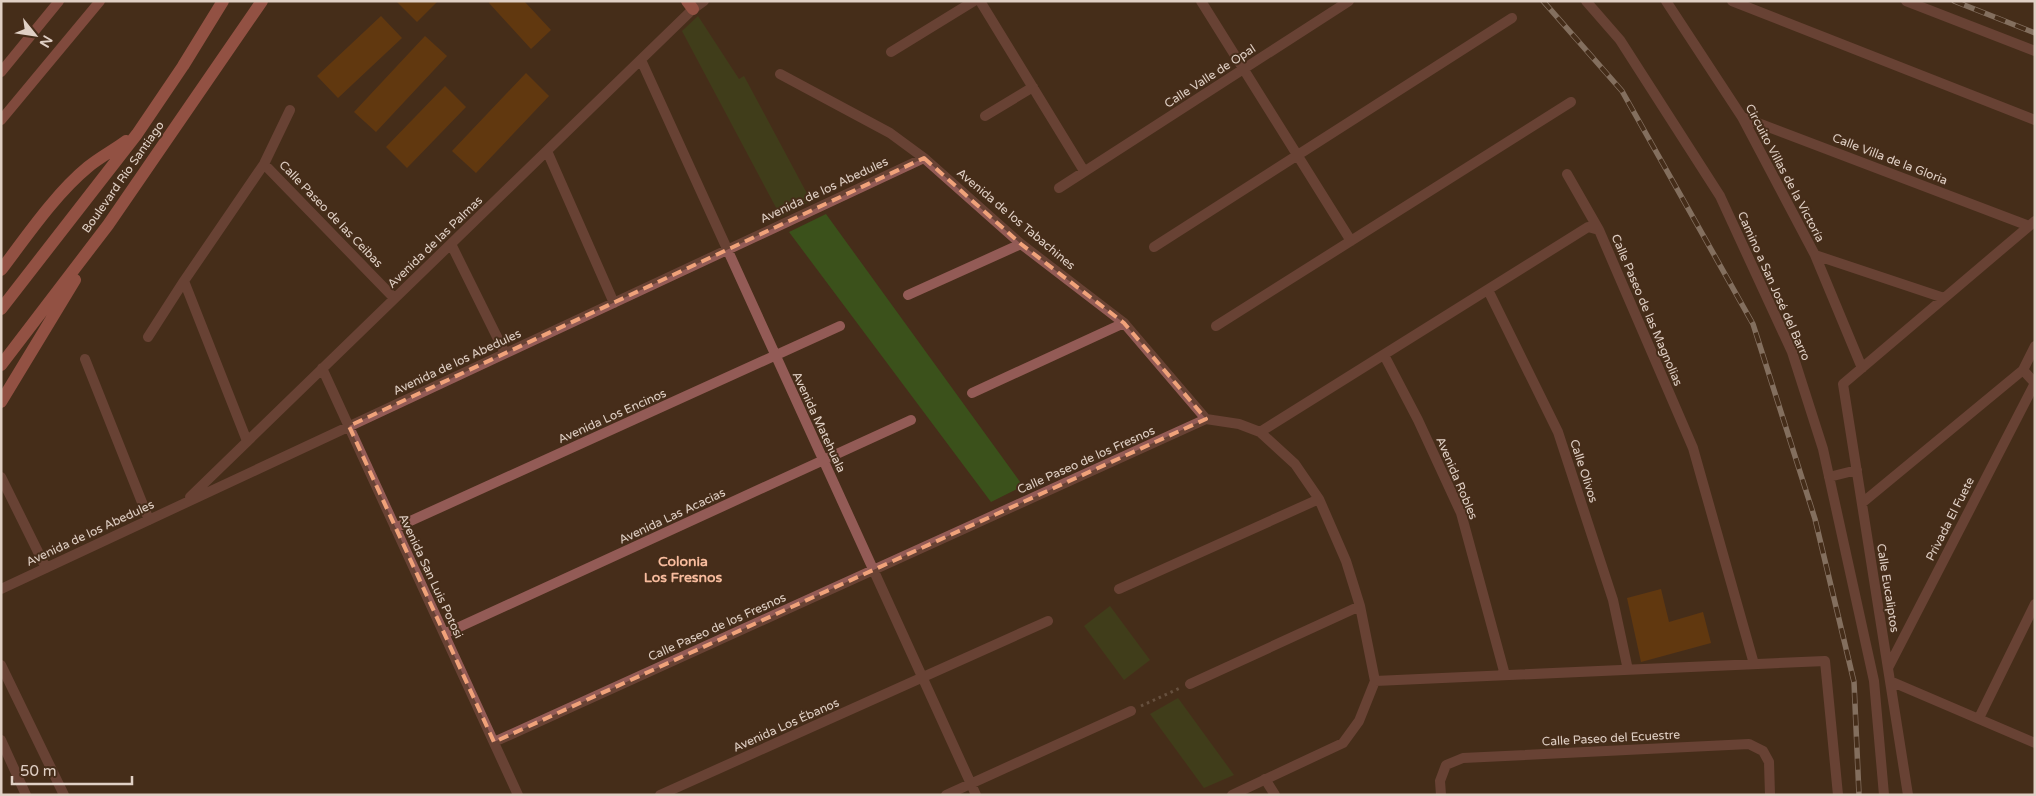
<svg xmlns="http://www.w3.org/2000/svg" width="2036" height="796" font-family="'Varela Round',sans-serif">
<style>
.green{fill:#3b511b}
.building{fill:#834504}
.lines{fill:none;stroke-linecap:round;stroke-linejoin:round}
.path{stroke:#8e7a6a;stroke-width:3;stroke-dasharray:2.5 4;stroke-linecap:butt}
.pedestrian{stroke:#935b56;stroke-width:10}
.minor{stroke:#935b56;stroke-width:10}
.tertiary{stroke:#935b56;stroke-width:10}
.secondary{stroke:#c86e68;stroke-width:10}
.primary{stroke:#f07c76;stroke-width:12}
.rail-casing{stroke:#cfbeb2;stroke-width:5.5}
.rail{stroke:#462d1a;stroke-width:4;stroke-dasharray:11;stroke-linecap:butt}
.marked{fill:none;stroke:#f0a27a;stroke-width:4;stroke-dasharray:10 6;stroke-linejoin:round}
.labels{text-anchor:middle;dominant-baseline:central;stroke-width:4;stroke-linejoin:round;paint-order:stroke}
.street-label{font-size:12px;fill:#e0d0c5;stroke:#462d1a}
.neighbourhood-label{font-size:14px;font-weight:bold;fill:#f8bc9e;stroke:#462d1a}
</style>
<rect width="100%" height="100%" fill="#462d1a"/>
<path class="green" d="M698,16L739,79L744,76L811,201L781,217L682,31Z
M826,214L1023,486L991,502L789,232Z
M1110,606L1150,660L1124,680L1084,626Z
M1178,698L1234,775L1204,788L1150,714Z"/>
<path class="building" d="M396,1H438L417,22Z
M490,1H524L551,30L531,49L489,3Z
M381,16L402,38L338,98L317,76Z
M425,36L447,56L376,132L354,112Z
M526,73L549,96L476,173L452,151Z
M445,86L466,107L407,168L386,147Z
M1661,589L1669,622L1703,612L1711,643L1641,662L1627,598Z"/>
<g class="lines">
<path class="path" d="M1141,706L1180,688"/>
<path class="pedestrian" d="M1265,779L1275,795"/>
<path class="minor" d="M980,1L1084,171
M1201,1L1351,241
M1586,1L1620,40L1720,196L1792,352L1823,449L1874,681L1884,795
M1666,1L1742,117L1815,255L1862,368
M1732,1L2035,120
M1906,1L2035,51
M891,52L974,1
M641,60L976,795
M780,74L890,133L924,158L1021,244L1124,323L1206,419
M985,116L1033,87
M1742,117L2029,226
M547,151L614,303
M264,164L394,298
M1567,174L1599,230
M1059,188L1349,1
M451,244L505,353
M1154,247L1512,18
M1815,255L1944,298
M184,281L247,441
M1488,290L1558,432L1613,600L1628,670
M908,295L1021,244
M1216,326L1571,102
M148,337L184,281L264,164L290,110
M1384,355L1418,420L1461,513L1505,675
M85,359L149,520
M322,368L518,795
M972,393L1124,323
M1260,432L1588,227L1599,230L1693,448L1754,664
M1,477L46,568
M1829,477L1857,470
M190,497L693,9L704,1
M1862,503L2023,370L2035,346
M395,528L840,326
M1,589L924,158
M1119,589L1319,499
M444,634L911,420
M1,665L64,795
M1888,668L2035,383L2023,370
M1375,681L1825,661L1838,795
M1890,681L2035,743
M1190,684L1360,606
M1979,718L2035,604
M494,742L1206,419L1239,424L1260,432L1295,464L1319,499L1346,561L1360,606L1375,681L1359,721L1343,743L1232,795
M660,795L1048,621
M946,795L1131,711
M1441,795L1440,781L1446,765L1463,758L1749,744L1763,751L1769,762L1770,795
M1908,795L1843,384L2035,221"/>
<path class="tertiary" d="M1,740L26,795"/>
<path class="secondary" d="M1,72L59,1
M1,120L100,1"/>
<path class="primary" d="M687,1L693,9
M1,270C26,237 56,193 88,167C100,157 114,150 126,141
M1,309L137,134L183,66L223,1
M1,365L108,225L262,1
M1,402L75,280"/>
<defs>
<path id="rail" d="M1543,1L1622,91L1753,324L1815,519L1854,682L1859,795
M1954,1L2035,33"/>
</defs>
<use href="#rail" class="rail-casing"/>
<use href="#rail" class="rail"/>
</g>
<path d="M0 0H2036V796H0ZM924,158L1021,244L1124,323L1206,419L494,742L349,426Z" fill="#462d1a" fill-opacity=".55" fill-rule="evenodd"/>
<path class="marked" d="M924,158L1021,244L1124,323L1206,419L494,742L349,426Z"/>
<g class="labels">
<g class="street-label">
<text transform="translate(1210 76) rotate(-33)">Calle Valle de Opal</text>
<text transform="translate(1890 159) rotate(21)">Calle Villa de la Gloria</text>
<text transform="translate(1785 173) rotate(62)">Circuito Villas de la Victoría</text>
<text transform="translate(123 177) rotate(-55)">Boulevard Río Santiago</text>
<text transform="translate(824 190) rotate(-25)">Avenida de los Abedules</text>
<text transform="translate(331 214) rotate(46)">Calle Paseo de las Ceibas</text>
<text transform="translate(1016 219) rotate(40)">Avenida de los Tabachines</text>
<text transform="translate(435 242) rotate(-44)">Avenida de las Palmas</text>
<text transform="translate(1774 286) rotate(66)">Camino a San José del Barro</text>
<text transform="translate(1647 310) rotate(67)">Calle Paseo de las Magnolias</text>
<text transform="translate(457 362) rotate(-25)">Avenida de los Abedules</text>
<text transform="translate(612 416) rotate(-24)">Avenida Los Encinos</text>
<text transform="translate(819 422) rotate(65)">Avenida Matehuala</text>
<text transform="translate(1086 460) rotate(-24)">Calle Paseo de los Fresnos</text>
<text transform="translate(1584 471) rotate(72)">Calle Olivos</text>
<text transform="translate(1457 478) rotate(67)">Avenida Robles</text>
<text transform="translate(672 516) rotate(-25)">Avenida Las Acacias</text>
<text transform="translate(1950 519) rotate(-63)">Privada El Fuete</text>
<text transform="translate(90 533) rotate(-25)">Avenida de los Abedules</text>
<text transform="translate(431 576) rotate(65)">Avenida San Luis Potosi</text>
<text transform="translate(1888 588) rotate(81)">Calle Eucaliptos</text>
<text transform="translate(717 627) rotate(-24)">Calle Paseo de los Fresnos</text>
<text transform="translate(786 725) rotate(-24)">Avenida Los Ébanos</text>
<text transform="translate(1611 738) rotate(-3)">Calle Paseo del Ecuestre</text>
</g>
<g class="neighbourhood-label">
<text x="683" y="561">Colonia<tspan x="683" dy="16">Los Fresnos</tspan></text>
</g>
</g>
<rect width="2036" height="796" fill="none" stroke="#e0d0c5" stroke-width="5"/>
<g transform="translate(35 35) rotate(120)" stroke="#462d1a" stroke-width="4" paint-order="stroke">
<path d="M0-4L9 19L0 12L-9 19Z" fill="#e0d0c5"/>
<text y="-8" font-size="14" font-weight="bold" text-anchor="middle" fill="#e0d0c5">N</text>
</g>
<path d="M12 776v8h120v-8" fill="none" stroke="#e0d0c5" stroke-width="2.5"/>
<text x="20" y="776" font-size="15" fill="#e0d0c5" stroke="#462d1a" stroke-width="4" paint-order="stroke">50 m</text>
</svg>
